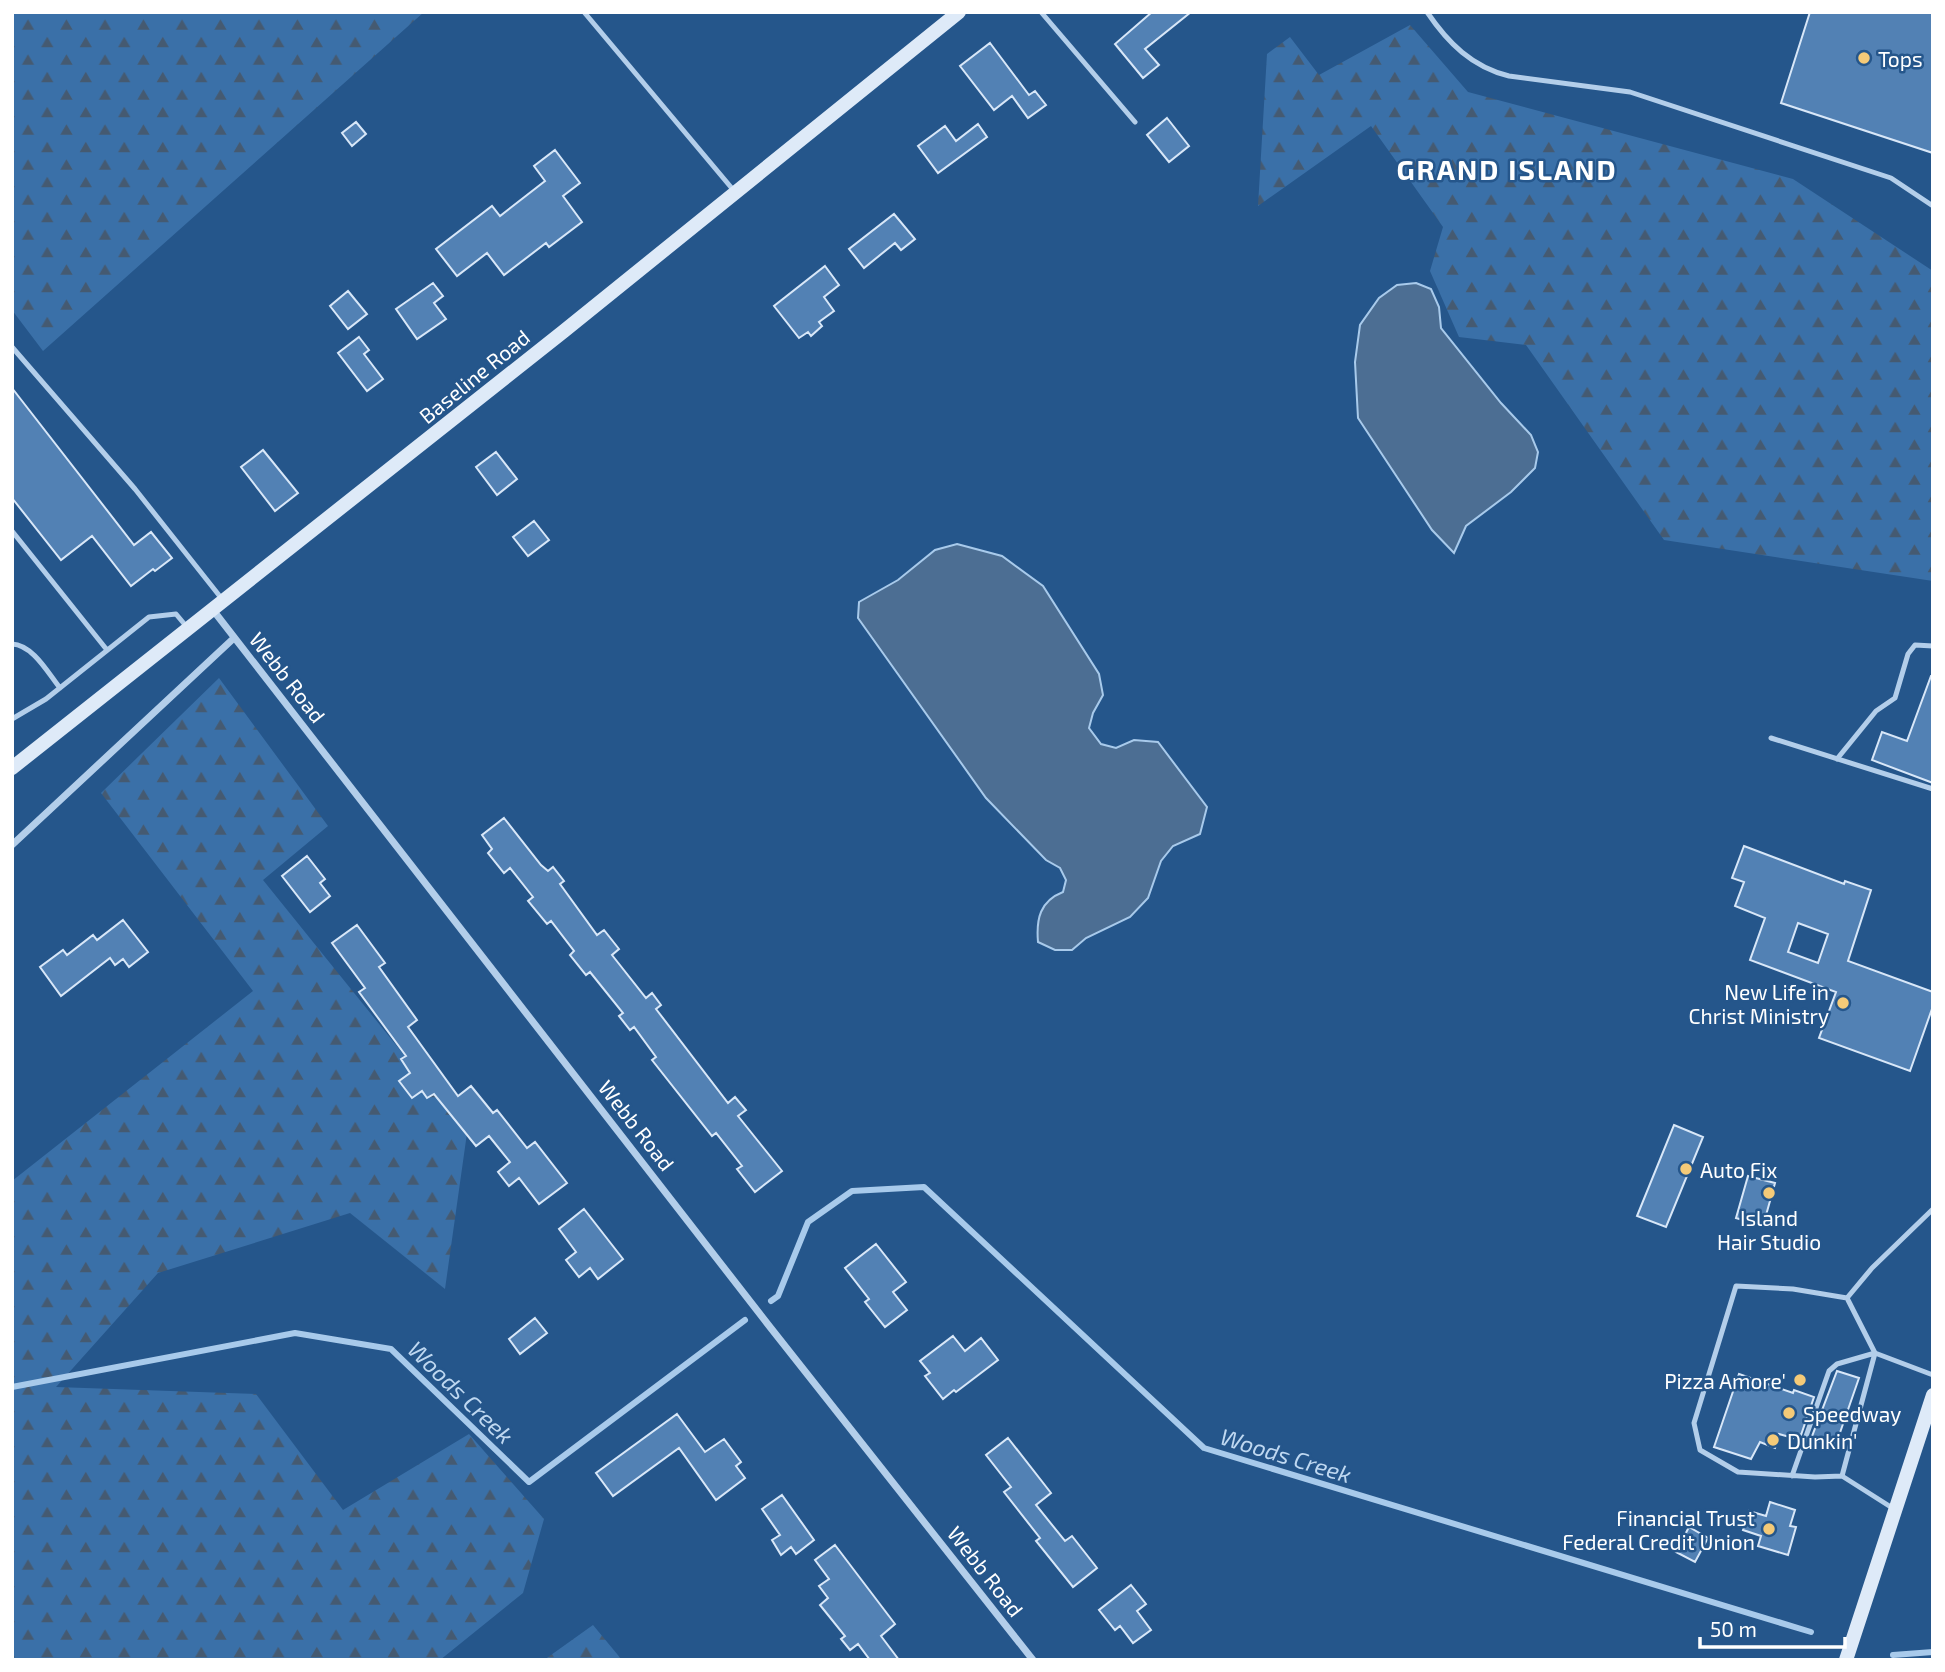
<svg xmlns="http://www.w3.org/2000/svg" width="1945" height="1672" font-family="'Exo 2',sans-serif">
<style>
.forest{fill:url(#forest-firs)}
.water{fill:#4c6e93;stroke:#a8caeb;stroke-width:2}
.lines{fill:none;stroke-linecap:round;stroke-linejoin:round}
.stream{stroke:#a8caeb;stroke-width:6}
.building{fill:#5281b4;stroke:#d8e7f8;stroke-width:2;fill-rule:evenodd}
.lane{stroke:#b3ceea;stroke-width:5}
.street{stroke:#b3ceea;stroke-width:7}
.secondary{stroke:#deeaf8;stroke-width:14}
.poi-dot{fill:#f4ca78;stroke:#25568b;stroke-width:2.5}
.labels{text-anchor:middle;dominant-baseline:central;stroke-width:5;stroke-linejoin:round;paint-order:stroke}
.poi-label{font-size:21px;fill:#fff;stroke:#25568b;text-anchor:start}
.street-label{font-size:21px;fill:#fff;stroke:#25568b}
.water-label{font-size:23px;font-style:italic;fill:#bfd8f1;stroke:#25568b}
.district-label{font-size:28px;font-weight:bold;letter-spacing:2px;fill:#fff;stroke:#25568b}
</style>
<defs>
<pattern id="forest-firs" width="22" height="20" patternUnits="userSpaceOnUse" patternTransform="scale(1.75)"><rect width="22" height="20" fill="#3a70a8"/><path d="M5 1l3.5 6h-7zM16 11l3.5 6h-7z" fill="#455a71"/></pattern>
</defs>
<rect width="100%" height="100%" fill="#25568b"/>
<path class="forest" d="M12,12H424L43,351L12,310Z
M1410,25L1468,92L1793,179L1933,271V581L1664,540L1526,345L1459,337L1430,271L1443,227L1371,126L1258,206L1267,54L1290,37L1319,75Z
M219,678L328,826L263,880L467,1133L445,1289L350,1213L158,1273L56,1387L256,1394L343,1510L469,1434L544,1519L523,1593L440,1660H12V1181L253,991L101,793Z
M593,1625L622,1660H544Z"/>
<path class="water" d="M1416,283L1431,289L1439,307L1441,328L1501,403L1531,435L1538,452L1535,468L1511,492L1466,526L1454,553L1432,530L1358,418L1355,362L1360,325L1379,298L1397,285Z
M957,544L1002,556L1043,586L1099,674L1103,695L1093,713L1089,728L1101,744L1116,748L1134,740L1158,742L1207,807L1200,834L1173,846L1161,861L1148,898L1130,917L1086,938L1072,950H1055L1038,942C1036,919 1040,901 1063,892L1066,880L1060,868L1046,860L986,798L858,618L859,602L898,580L935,550Z"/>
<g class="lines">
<path class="stream" d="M771,1301L778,1296L808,1222L852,1191L924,1187L1204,1448L1811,1632
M12,1387L295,1333L391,1349L529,1482L745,1320
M1893,1655L1933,1652"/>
</g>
<path class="building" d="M1152,12H1191L1145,49L1159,65L1143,78L1115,44Z
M1810,12H1933V153L1781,103Z
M990,43L1029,95L1035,91L1046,105L1028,118L1012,96L994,110L960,66Z
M1167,118L1189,146L1169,162L1147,135Z
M356,122L366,134L352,146L342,133Z
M978,124L987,137L938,173L918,146L945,126L956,141Z
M555,150L580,183L563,196L582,222L549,247L546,243L504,275L487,253L457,276L436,249L492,206L500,216L545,181L534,166Z
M894,214L915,239L901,250L895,243L864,268L849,249Z
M825,266L839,285L824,297L834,311L819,322L822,326L811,336L808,332L799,338L774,306Z
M433,283L443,296L434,303L446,319L417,339L396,309Z
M348,291L367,314L348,329L330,306Z
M359,337L369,350L364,354L383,379L367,391L338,353Z
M12,388L134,545L151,532L172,558L155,571L153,569L131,586L92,536L61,560L12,498Z
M263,450L298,493L275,511L241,467Z
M496,452L517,479L497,495L476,467Z
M534,521L549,540L528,556L513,537Z
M1931,676H1933V783L1872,760L1882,732L1907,741Z
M504,818L541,865L548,871L553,867L564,881L560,884L597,935L604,930L619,949L612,955L646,998L652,993L661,1005L656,1009L728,1103L735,1097L746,1110L738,1116L782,1171L755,1192L737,1169L742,1166L716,1133L712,1136L652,1060L656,1057L634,1027L630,1030L619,1016L623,1013L590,972L586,975L570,955L574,951L551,921L547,924L528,901L533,897L510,868L504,873L488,853L492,849L482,835Z
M1744,846L1844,884L1845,881L1871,890L1848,961L1933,992V1006L1910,1071L1819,1038L1836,992L1750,960L1765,918L1735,906L1744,882L1732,878ZM1798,923L1828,934L1818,963L1788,952Z
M307,856L325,879L320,883L330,896L310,912L282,876Z
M123,920L148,952L129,967L123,959L115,965L110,958L61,996L40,967L63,950L67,955L93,935L97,940Z
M357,925L385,963L379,967L417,1020L408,1027L458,1096L471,1086L493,1113L497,1110L527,1148L535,1142L567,1183L539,1204L519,1178L509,1186L498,1172L510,1162L489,1136L476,1146L434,1094L427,1098L422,1091L412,1098L399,1081L410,1073L401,1059L406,1056L359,992L365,988L332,943Z
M1674,1125L1703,1137L1666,1227L1637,1216Z
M1748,1176L1775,1183L1763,1226L1736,1218Z
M584,1209L623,1259L598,1279L590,1268L579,1277L566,1260L576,1252L559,1229Z
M876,1244L906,1282L893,1292L907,1310L885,1327L865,1302L869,1299L845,1268Z
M535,1318L547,1333L520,1354L509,1339Z
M953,1336L965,1351L981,1338L998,1360L956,1392L954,1390L943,1399L925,1376L930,1373L920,1361Z
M1837,1371L1859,1378L1835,1447L1811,1439Z
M1739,1374L1793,1393L1794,1390L1814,1397L1801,1435L1794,1433L1793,1438L1779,1434L1775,1448L1760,1442L1751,1459L1714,1447Z
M677,1414L705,1452L724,1439L741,1462L736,1466L745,1478L716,1500L679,1448L613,1496L596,1473Z
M1008,1438L1051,1493L1036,1505L1065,1541L1072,1536L1097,1568L1073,1587L1036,1541L1040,1538L1004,1492L1011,1487L986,1455Z
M782,1495L814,1540L796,1554L791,1547L781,1555L772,1540L780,1535L762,1509Z
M1770,1502L1795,1510L1790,1526L1796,1527L1788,1555L1758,1546L1761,1536L1743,1530L1749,1511L1766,1516Z
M1689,1527L1708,1538L1695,1562L1676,1552Z
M835,1545L895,1624L881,1636L899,1660H870L858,1644L850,1650L841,1639L845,1636L820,1605L828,1598L819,1586L829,1579L815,1560Z
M1131,1585L1146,1604L1137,1611L1151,1630L1133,1643L1120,1626L1115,1630L1099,1610Z"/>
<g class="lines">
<path class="lane" d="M584,12L735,192
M1041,12L1135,122
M1427,12C1448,43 1472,67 1509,76L1630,92L1891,178L1933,206
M12,347L135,489L222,599
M12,531L107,650
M12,644C33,645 48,673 60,688
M12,719L46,699L149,617L176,614L186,626
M1771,738L1933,789
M1837,759L1876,711L1895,698L1908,654L1915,645L1933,646
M1847,1298L1875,1353L1933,1375
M1792,1476L1829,1371L1837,1364L1875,1353
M1842,1476L1875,1353
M1894,1509L1842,1476L1815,1477L1738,1472L1700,1450L1694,1423L1736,1286L1793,1289L1847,1298L1872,1268L1933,1209"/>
<path class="street" d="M213,610L770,1327L1033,1660
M12,845L234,638"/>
<path class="secondary" d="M12,768L564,331L959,12
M1846,1660L1933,1395"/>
</g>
<g class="poi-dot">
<circle cx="1864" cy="58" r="7"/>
<circle cx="1843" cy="1003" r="7"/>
<circle cx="1686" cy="1169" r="7"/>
<circle cx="1769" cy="1193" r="7"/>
<circle cx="1800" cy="1380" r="7"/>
<circle cx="1789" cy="1413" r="7"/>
<circle cx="1773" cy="1440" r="7"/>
<circle cx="1769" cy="1529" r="7"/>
</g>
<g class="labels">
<g class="poi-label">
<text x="1878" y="58">Tops</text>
<text x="1829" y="991" text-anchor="end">New Life in<tspan x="1829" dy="24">Christ Ministry</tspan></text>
<text x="1700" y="1169">Auto Fix</text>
<text x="1769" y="1217" text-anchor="middle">Island<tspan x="1769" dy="24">Hair Studio</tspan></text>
<text x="1786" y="1380" text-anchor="end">Pizza Amore'</text>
<text x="1803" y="1413">Speedway</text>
<text x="1787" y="1440">Dunkin'</text>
<text x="1755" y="1517" text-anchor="end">Financial Trust<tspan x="1755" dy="24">Federal Credit Union</tspan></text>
</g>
<g class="street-label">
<text transform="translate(474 376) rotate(-39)">Baseline Road</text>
<text transform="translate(288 677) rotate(52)">Webb Road</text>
<text transform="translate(637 1125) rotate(52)">Webb Road</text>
<text transform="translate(986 1571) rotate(52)">Webb Road</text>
</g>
<g class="water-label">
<text transform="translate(461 1392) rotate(44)">Woods Creek</text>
<text transform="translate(1286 1455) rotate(17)">Woods Creek</text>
</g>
<g class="district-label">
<text x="1507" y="169">GRAND ISLAND</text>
</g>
</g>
<rect width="1945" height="1672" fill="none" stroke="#ffffff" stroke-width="28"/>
<path d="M1700 1637v10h145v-10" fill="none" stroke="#ffffff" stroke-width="3.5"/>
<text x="1710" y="1637" font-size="21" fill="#ffffff" stroke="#25568b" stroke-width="5" paint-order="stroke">50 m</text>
</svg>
